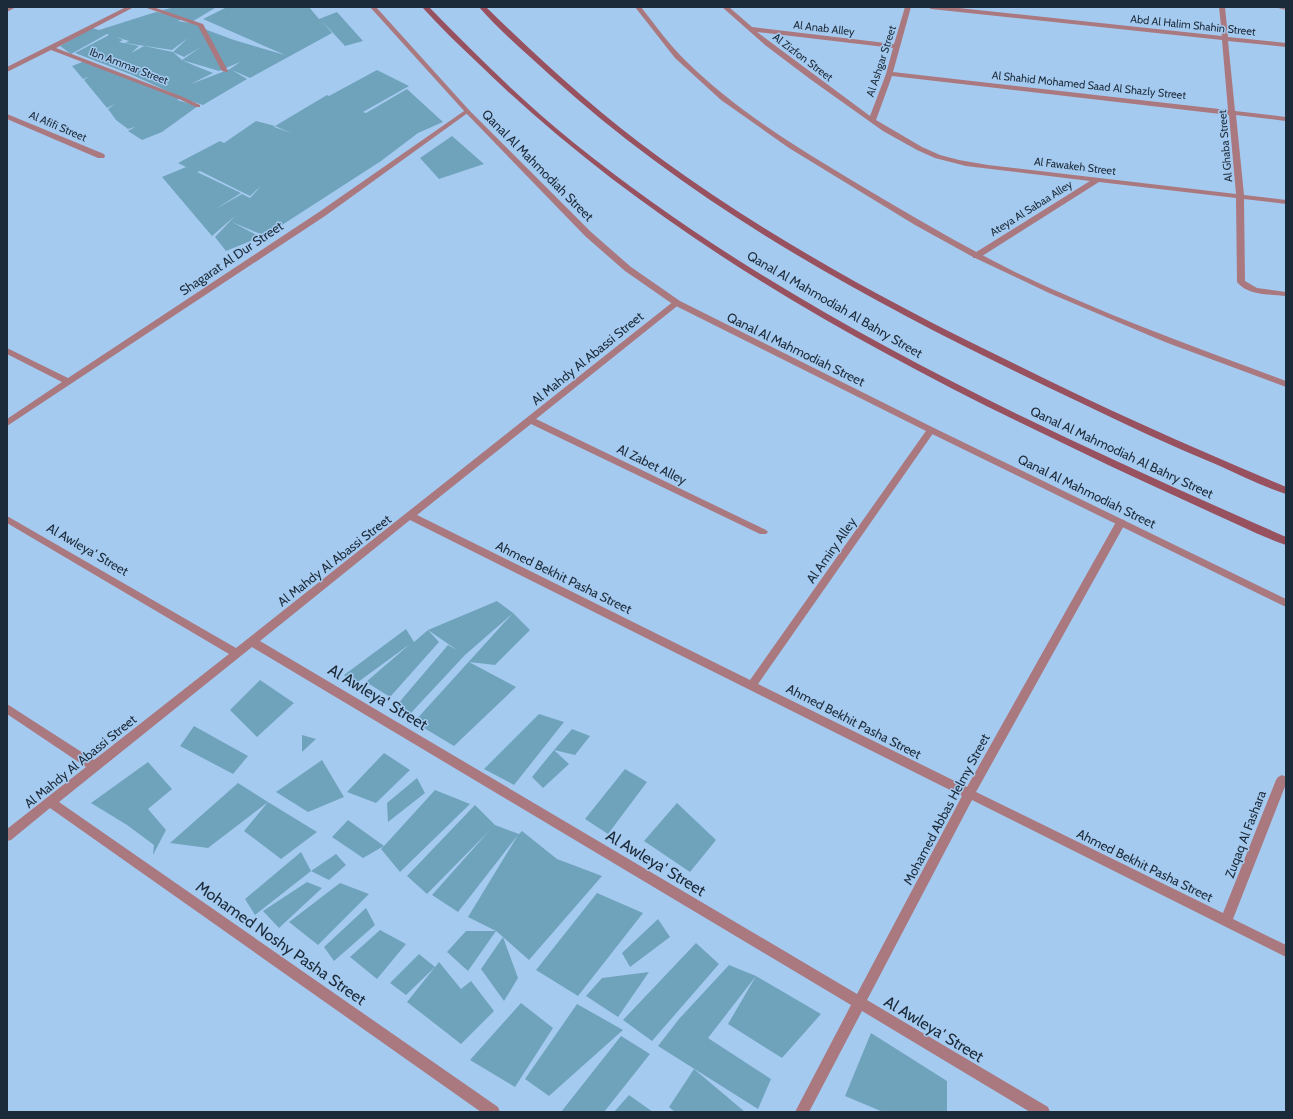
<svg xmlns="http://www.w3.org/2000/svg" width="1293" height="1119" font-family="Cabin,sans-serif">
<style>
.building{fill:#6fa3bc;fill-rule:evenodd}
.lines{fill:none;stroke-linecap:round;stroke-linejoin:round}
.minor{fill:#aa787f;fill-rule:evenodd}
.tertiary{fill:#aa787f;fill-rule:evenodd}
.secondary{fill:#98515e;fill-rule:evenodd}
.labels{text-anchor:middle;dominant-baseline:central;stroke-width:3;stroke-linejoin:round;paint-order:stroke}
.far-street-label{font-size:11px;fill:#1c2b39;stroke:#a5caf0}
.street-label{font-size:13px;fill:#1c2b39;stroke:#a5caf0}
.near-street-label{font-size:16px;fill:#1c2b39;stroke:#a5caf0}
</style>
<rect width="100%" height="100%" fill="#a5caf0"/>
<path class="building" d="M175,7H214L215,8L190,23L189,22L182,19L178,21L201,25L199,27L234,40L285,55L203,19L227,7H309L319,19L337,12L363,41L345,46L322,21L332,33L250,78L232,70L247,79L203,105L185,99L130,74L75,53L109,35L107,34L71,54L60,46L92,28L99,30L156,12L168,14L159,11ZM116,37L129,41L125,43L172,50L188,38L173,52L144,46L131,53L139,46L119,42L123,40ZM201,47L182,60L219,71L240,62L230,69L191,84L213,73L193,65L182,60L173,52L184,57Z
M85,61L127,77L124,78L138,81L181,98L177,100L198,106L162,132L142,140L128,131L135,127L128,129L116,120L108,109L115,104L107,108L84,80L88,77L83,79L72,66Z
M377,70L409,86L363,112L366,113L407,89L443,122L418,133L381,161L265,236L232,222L260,237L226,251L215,237L235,216L212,236L162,177L186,167L178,163L220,141L224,143L256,121L275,126L274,127L291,133L275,126L327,95L329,96ZM200,171L250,196L261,186L250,198L242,194L214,210L241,193L197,172Z
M452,136L484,164L439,179L420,158Z
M497,601L513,613L530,630L495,665L469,662L516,687L454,746L414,722L513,613L465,655L409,715L396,706L448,645L457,650L428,630Z
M406,629L414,642L428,630L439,642L390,697L366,682L410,644L354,685L344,675Z
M260,680L294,703L257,737L230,710Z
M539,714L564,722L514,785L484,769Z
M194,726L248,756L233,774L180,746Z
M572,729L590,736L575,755L554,750L569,764L543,788L532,777L554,750Z
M302,735L316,739L302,752Z
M384,753L410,770L376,803L347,792Z
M322,760L344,797L308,812L276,792Z
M148,762L172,789L148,809L166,830L153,855L154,845L127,825L91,803Z
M625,769L647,782L608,834L585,819Z
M417,778L425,793L388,822L387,803Z
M238,783L268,802L208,848L170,843Z
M435,790L470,804L400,872L381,849L384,846L363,858L332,837L348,820L384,846Z
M268,802L317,832L281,859L244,831Z
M677,803L716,840L690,872L644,841Z
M475,805L495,825L519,834L522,831L557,859L602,876L529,960L503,937L518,978L504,1001L481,969L503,937L496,931L468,917L518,835L458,912L432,895L489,831L427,894L407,876Z
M301,852L311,871L255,915L245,899Z
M336,854L346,865L329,880L311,871Z
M307,882L322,888L279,928L263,911Z
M340,883L369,894L318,945L289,922Z
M597,893L643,913L578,996L536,970Z
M366,908L375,925L334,961L324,947Z
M658,919L670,937L630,967L622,953Z
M380,930L406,944L377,979L350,957Z
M466,931H496L468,971L447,952Z
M696,943L719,964L652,1041L623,1020Z
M419,954L435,967L406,995L390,983Z
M439,962L461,989L471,981L494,1011L461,1044L407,1002Z
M729,965L756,976L708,1038L771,1079L758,1109L658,1046L679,1019Z
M649,972L618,1017L586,996L602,978Z
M756,976L821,1014L782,1058L728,1024Z
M521,1003L553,1028L515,1087L470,1060Z
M577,1004L623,1030L549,1096L525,1079Z
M871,1033L947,1081V1112H883L845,1096Z
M621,1036L650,1054L604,1112H561Z
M694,1069L745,1112H675L669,1107Z
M629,1095L653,1112H614Z"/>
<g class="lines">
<path class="minor" d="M16,7L7,12V8Z
M126,7H134L56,48L183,97L200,105V107H196L179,99L51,50L7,72V67Z
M144,7H153L203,24L228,71L227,72L222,71L198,26Z
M722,7H729L752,27L894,44L905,7H911L893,72L1228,110L1222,40L931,9L928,7H949L1222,36L1219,7H1225L1228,37L1286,43V47L1228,41L1235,111L1286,117V121L1236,115L1244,195L1286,200V204L1244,199L1245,281L1257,288L1286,292V296C1270,294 1248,296 1237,282L1236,198L1099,182L979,258H973V254L1090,181L966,166L935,158L917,150L883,131L810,79L765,45ZM757,32L893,48L886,74L870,116ZM892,76L1229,115L1236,194L988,165L959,160L940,155L922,147L876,120Z
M1277,7H1286V10L1278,8Z
M467,109L470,111L469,112L325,216L7,426V419L62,382L7,354V348L68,378L319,212Z
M7,114L104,154L105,156L104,158H98L7,119Z
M674,301H677L681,303L536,419L766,530L768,532L766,534H760L531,424L417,515L750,680L928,428H934L936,430L934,432L758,684L967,787L1116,522L1121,519L1124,520L1126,522L976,792L1223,913L1276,780L1278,777L1282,775L1286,777V784L1233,919L1286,945V957L972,800L867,1000L1048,1107L1050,1112H1030L862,1011L809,1112H795L851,1005L252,647L59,802L498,1107L500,1112H481L50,808L11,840L7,841V829L86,767L7,714V704L94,760L229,654L7,523V516L236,648ZM410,520L962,796L857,994L260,641Z"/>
<path class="tertiary" d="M370,7H376L469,110L591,232L631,267L680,301L934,428L1286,599V607L928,432L674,305L625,271L585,236L465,112Z
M635,7H641C656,26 670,46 687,62C739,113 801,150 863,187C913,217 963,246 1015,272C1103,314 1195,347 1286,381V387L1165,342L1049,293L973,257L915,225L789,148L721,100L675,58Z"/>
<path class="secondary" d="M422,7H429C475,54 522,101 574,143C785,313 1040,429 1286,537V545C1260,536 1235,523 1210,512C1165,491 1120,471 1075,449C862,348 650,231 480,65C460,46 440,27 422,7Z
M479,7H486C541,61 598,113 660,158C770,238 889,303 1011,362C1101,407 1193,448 1286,487V494C1264,487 1242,476 1220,466C1172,446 1124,424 1077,401C891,313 705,216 551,76C527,54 501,32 479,7Z"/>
</g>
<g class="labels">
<g class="far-street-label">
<text transform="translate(1193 25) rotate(6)">Abd Al Halim Shahin Street</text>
<text transform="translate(824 28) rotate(7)">Al Anab Alley</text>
<text transform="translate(803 57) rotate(37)">Al Zizfon Street</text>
<text transform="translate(881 61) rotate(-72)">Al Ashgar Street</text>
<text transform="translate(129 66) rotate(21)">Ibn Ammar Street</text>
<text transform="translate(1089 85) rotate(6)">Al Shahid Mohamed Saad Al Shazly Street</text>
<text transform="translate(58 126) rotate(23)">Al Afifi Street</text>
<text transform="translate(1225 146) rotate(-95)">Al Ghaba Street</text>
<text transform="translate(1075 166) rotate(7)">Al Fawakeh Street</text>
<text transform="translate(1031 208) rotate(-32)">Ateya Al Sabaa Alley</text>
</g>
<g class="street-label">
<text transform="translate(538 165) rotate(45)">Qanal Al Mahmodiah Street</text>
<text transform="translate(231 258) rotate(-34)">Shagarat Al Dur Street</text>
<text transform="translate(835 304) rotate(30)">Qanal Al Mahmodiah Al Bahry Street</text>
<text transform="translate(796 349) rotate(26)">Qanal Al Mahmodiah Street</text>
<text transform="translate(587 358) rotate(-39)">Al Mahdy Al Abassi Street</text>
<text transform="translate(1122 452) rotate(25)">Qanal Al Mahmodiah Al Bahry Street</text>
<text transform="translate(652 464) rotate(26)">Al Zabet Alley</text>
<text transform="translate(1087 491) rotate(26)">Qanal Al Mahmodiah Street</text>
<text transform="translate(88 549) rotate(30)">Al Awleya' Street</text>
<text transform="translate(831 550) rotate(-55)">Al Amiry Alley</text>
<text transform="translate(334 560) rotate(-38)">Al Mahdy Al Abassi Street</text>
<text transform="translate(564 577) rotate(26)">Ahmed Bekhit Pasha Street</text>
<text transform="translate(854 721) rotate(27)">Ahmed Bekhit Pasha Street</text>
<text transform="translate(80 761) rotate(-39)">Al Mahdy Al Abassi Street</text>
<text transform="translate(946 809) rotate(-62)">Mohamed Abbas Helmy Street</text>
<text transform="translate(1245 834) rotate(-69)">Zuqaq Al Fashara</text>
<text transform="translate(1145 865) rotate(26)">Ahmed Bekhit Pasha Street</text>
</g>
<g class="near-street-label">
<text transform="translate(378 697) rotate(31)">Al Awleya' Street</text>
<text transform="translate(656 863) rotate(31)">Al Awleya' Street</text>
<text transform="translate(281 943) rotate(35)">Mohamed Noshy Pasha Street</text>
<text transform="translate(934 1029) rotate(31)">Al Awleya' Street</text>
</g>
</g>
<rect width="1293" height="1119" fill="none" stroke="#1c2b39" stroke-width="16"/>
</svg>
